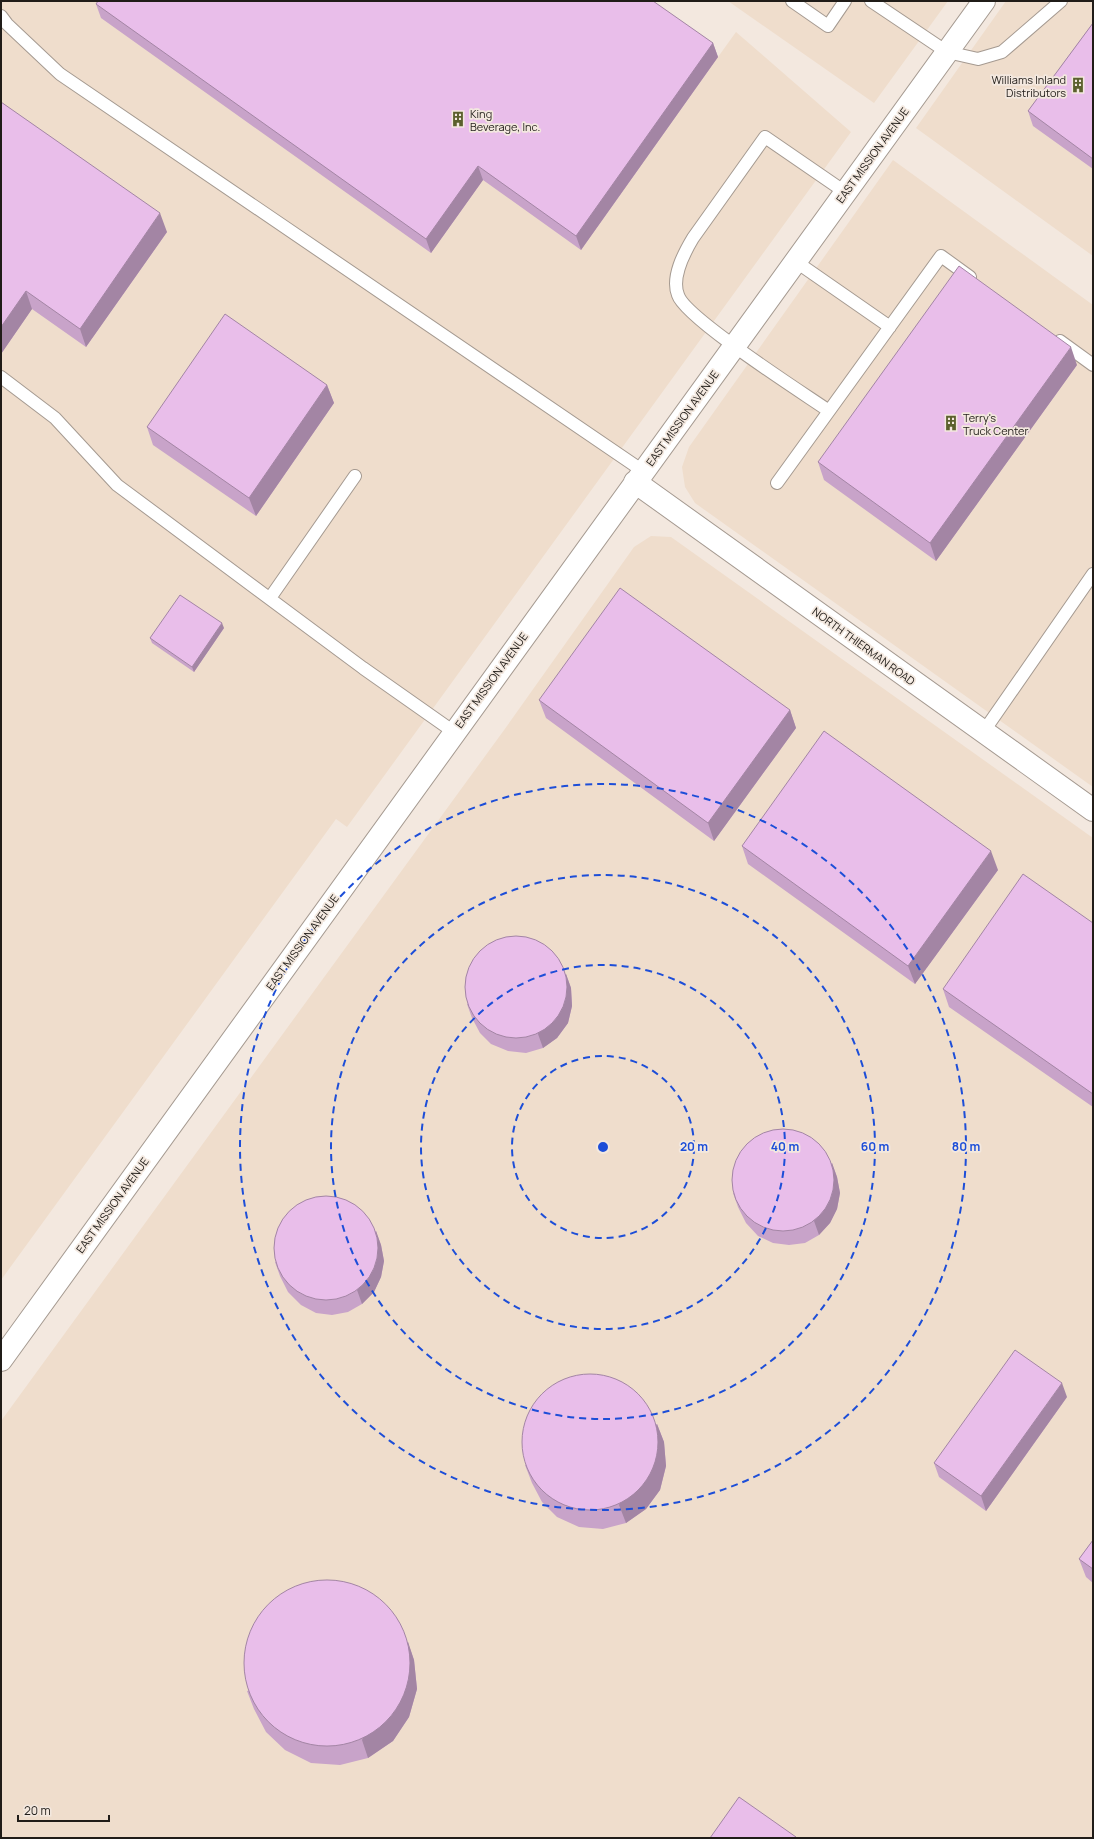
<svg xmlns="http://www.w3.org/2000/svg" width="1094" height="1839" font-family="Manrope,sans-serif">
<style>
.industrial{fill:#efddcc}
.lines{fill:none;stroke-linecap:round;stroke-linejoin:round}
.lane-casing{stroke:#a59a91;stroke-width:14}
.secondary-casing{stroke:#a59a91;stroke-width:24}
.lane{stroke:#fff;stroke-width:12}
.secondary{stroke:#fff;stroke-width:22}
.wall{fill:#c8a3c9}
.shaded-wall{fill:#a385a4}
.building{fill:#e9beea;stroke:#a385a4}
.ring{fill:none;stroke:#1d4ed8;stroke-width:2;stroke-dasharray:7 5}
.labels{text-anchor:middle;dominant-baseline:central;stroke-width:3.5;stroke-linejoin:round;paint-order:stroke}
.poi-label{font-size:11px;fill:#201c18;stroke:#f3e8df;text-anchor:start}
.street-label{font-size:11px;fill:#201c18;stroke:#f3e8df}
.centre{fill:#1d4ed8;stroke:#f3e8df;stroke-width:2}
.ring-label{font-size:12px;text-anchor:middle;font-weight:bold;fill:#1d4ed8;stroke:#f3e8df;stroke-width:3.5;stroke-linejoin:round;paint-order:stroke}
</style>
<rect width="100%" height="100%" fill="#f3e8df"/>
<path class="industrial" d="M1,1H639L718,57L736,32L851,132L347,827L336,819L1,1280Z
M728,1H948L874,103Z
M1006,1H1093V256L916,128Z
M893,160L1093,305V787L695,503L685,487L682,467L689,447Z
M651,536L671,537L1093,838V1838H1V1421L507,726L634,547Z"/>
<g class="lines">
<defs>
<path id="lane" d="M792,1L828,26L845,1
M871,1L947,52L978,59L1002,52L1061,1
M1,16L7,24L60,74L643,471
M795,261L890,327
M1060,341L1093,365
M1,377L55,418L117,485L363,668L454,732
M829,411C803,393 685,318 678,295C671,277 684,253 693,238L765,137L845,192
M777,483L941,256L970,277
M270,598L355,476
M984,731L1093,574"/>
<path id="secondary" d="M635,482L1093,810
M1,1360L984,1"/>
</defs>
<use href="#lane" class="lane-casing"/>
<use href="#secondary" class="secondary-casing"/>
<use href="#lane" class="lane"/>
<use href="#secondary" class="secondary"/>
</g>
<path class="wall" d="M96,4L713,43L718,57L581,250L483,180L431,253L101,18Z
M1093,23V169L1033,126L1028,111Z
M1,102L167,232L86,347L32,309L1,354Z
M1077,365L936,561L824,480L818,462Z
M327,385L334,403L256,516L153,445L147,427Z
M224,628L194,672L152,643L150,638Z
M539,700L790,710L796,728L714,841L546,718Z
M742,846L998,870L915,984L748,864Z
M1093,923V1107L949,1007L943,989Z
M566,974L571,988L572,1006L568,1023L557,1038L543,1048L526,1053L508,1051L491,1044L480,1033L472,1018L467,1004Z
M832,1163L837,1177L840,1193L837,1209L830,1223L819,1235L805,1243L789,1245L773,1243L758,1236L746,1223L738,1207L733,1193Z
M376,1231L381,1245L384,1261L381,1277L374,1292L362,1304L348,1312L332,1315L316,1313L301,1305L288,1292L280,1276L275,1262Z
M1067,1397L986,1511L939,1477L934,1463Z
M657,1424L664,1442L666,1466L660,1490L646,1509L626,1523L603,1529L579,1527L557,1517L542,1502L532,1483L525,1465Z
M1093,1540V1583L1086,1577L1079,1559Z
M408,1642L414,1660L417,1689L409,1717L393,1741L368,1758L340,1765L311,1763L285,1750L266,1732L254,1709L247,1691Z"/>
<path class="shaded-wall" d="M713,43L718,57L581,250L576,236Z
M478,166L483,180L431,253L426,239Z
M160,213L167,232L86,347L80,329Z
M26,291L32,309L1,354V327Z
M1071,347L1077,365L936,561L930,543Z
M327,385L334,403L256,516L249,498Z
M222,623L224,628L194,672L192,667Z
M790,710L796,728L714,841L708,823Z
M991,851L998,870L915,984L908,966Z
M566,974L571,988L572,1006L568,1023L557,1038L543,1048L538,1034Z
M832,1163L837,1177L840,1193L837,1209L830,1223L819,1235L814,1221Z
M376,1231L381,1245L384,1261L381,1277L374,1292L362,1304L357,1290Z
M1062,1383L1067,1397L986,1511L981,1496Z
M657,1424L664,1442L666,1466L660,1490L646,1509L626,1523L619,1505Z
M408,1642L414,1660L417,1689L409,1717L393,1741L368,1758L362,1740Z"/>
<path class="building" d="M98,1H653L713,43L576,236L478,166L426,239L96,4Z
M1093,23V159L1028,111Z
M1,102L160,213L80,329L26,291L1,327Z
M959,266L1071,347L930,543L818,462Z
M225,314L327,385L249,498L147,427Z
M620,588L790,710L708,823L539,700Z
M180,595L222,623L192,667L150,638Z
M824,731L991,851L908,966L742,846Z
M1023,874L1093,923V1094L943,989Z
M465 987a51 51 0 1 1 102 0a51 51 0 1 1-102 0Z
M732 1180a51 51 0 1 1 102 0a51 51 0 1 1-102 0Z
M274 1248a52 52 0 1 1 104 0a52 52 0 1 1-104 0Z
M1015,1350L1062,1383L981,1496L934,1463Z
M522 1442a68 68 0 1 1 136 0a68 68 0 1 1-136 0Z
M1093,1540V1569L1079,1559Z
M244 1663a83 83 0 1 1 166 0a83 83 0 1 1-166 0Z
M739,1797L796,1837L795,1838H710Z"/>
<g class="ring">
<circle cx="603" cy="1147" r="91"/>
<circle cx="603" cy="1147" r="182"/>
<circle cx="603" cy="1147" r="272"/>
<circle cx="603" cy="1147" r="363"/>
</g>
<defs>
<symbol id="building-bare" viewBox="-9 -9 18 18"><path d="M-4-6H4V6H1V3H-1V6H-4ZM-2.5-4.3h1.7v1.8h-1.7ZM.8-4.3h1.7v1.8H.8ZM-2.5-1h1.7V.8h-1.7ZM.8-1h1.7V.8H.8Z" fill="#5b602d" stroke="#f3e8df" stroke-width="2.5" paint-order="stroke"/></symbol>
</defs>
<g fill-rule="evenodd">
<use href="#building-bare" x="1067" y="74" width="22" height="22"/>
<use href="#building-bare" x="447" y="108" width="22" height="22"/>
<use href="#building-bare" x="940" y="412" width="22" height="22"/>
</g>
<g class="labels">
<g class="poi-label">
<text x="1066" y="79" text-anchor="end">Williams Inland<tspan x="1066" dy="13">Distributors</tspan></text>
<text x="470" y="113">King<tspan x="470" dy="13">Beverage, Inc.</tspan></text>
<text x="963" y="417">Terry's<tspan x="963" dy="13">Truck Center</tspan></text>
</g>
<g class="street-label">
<text transform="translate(872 155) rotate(-54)">EAST MISSION AVENUE</text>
<text transform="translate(682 418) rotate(-54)">EAST MISSION AVENUE</text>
<text transform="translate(864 646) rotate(36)">NORTH THIERMAN ROAD</text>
<text transform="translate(491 680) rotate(-54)">EAST MISSION AVENUE</text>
<text transform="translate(302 942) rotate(-54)">EAST MISSION AVENUE</text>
<text transform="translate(112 1205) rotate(-54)">EAST MISSION AVENUE</text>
</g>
</g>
<circle cx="603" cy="1147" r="6" class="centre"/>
<g class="ring-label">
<text x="694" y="1151">20 m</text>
<text x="785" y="1151">40 m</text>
<text x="875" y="1151">60 m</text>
<text x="966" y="1151">80 m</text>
</g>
<rect width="1094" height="1839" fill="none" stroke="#201c18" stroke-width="4"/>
<path d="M18 1815v6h91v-6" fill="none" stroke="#201c18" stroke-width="2"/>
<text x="24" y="1815" font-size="12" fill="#201c18" stroke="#f3e8df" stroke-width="3" paint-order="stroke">20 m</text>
</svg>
